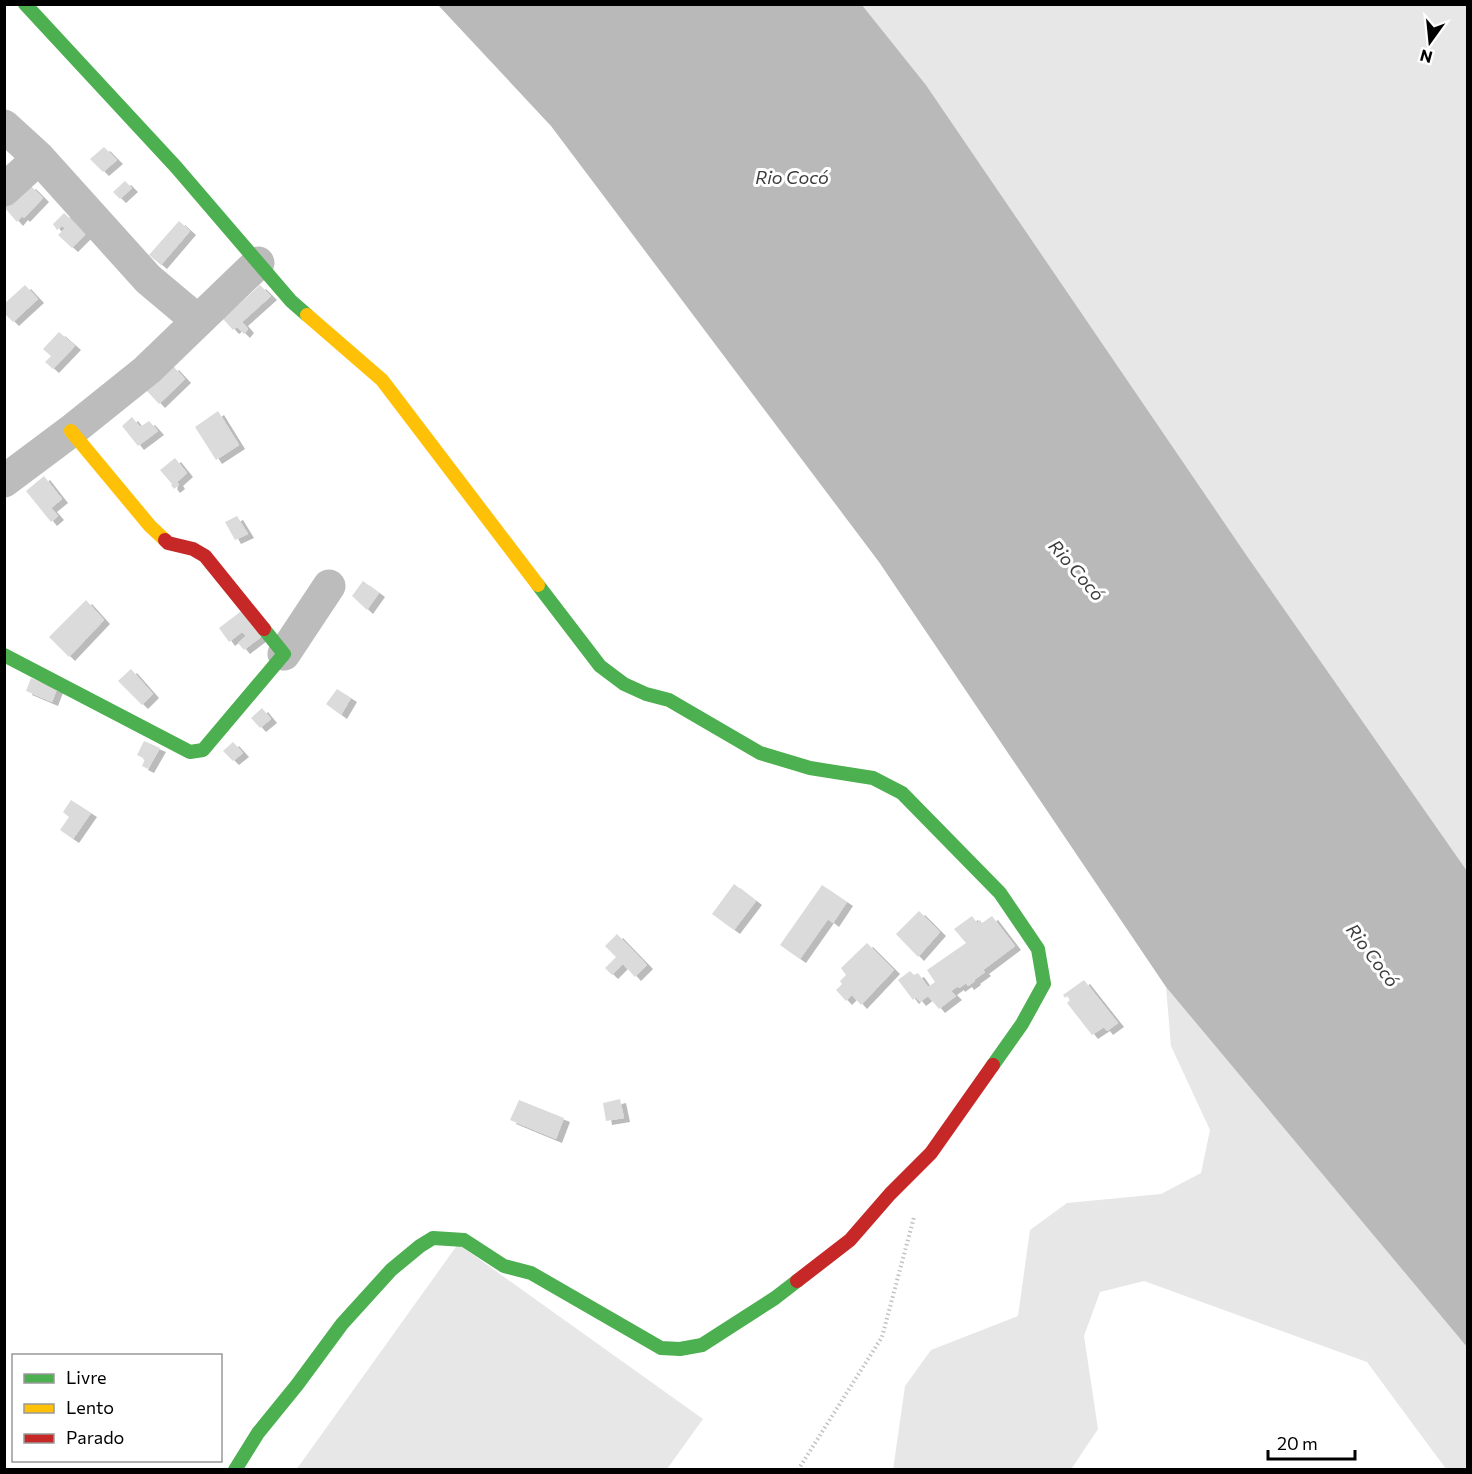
<svg xmlns="http://www.w3.org/2000/svg" width="1472" height="1474" font-family="Commissioner,sans-serif">
<style>
.green{fill:#e7e7e7}
.water{fill:#b9b9b9}
.building{fill:#dbdbdb;filter:url(#shadow)}
.lines{fill:none;stroke-linecap:round;stroke-linejoin:round}
.path{stroke:#c2c2c2;stroke-width:4;stroke-dasharray:1.5 3;stroke-linecap:butt}
.street{stroke:#bcbcbc;stroke-width:33}
.fast{stroke:#4caf50;stroke-width:14}
.slow{stroke:#ffc107;stroke-width:14}
.jam{stroke:#c62828;stroke-width:14}
.labels{text-anchor:middle;dominant-baseline:central;stroke-width:6;stroke-linejoin:round;paint-order:stroke}
.water-label{font-size:18px;font-style:italic;fill:#3c3c3c;stroke:#fff}
</style>
<defs>
<filter id="shadow"><feDropShadow dx="6" dy="4" stdDeviation="0" flood-color="#0004"/></filter>
</defs>
<rect width="100%" height="100%" fill="#fff"/>
<path class="green" d="M862,5H1467V871L1247,556L926,85Z
M1166,987L1467,1347V1469H1446L1367,1362L1144,1281L1100,1292L1084,1336L1098,1429L1072,1468L1069,1470H893L905,1386L931,1350L1018,1316L1030,1230L1067,1203L1161,1194L1201,1173L1210,1130L1171,1046Z
M458,1244L703,1419L667,1469L296,1470Z"/>
<path class="water" d="M438,5H862L926,85L1247,556L1467,871V1347L1166,987L879,562L551,126Z"/>
<path class="building" d="M104,147L117,160L103,172L90,159Z
M125,181L132,188L120,199L113,192Z
M30,185L43,198L24,218L22,216L17,222L4,207Z
M64,213L86,234L72,248L58,235L65,228L62,226L57,230L53,224Z
M179,221L190,231L161,265L149,255Z
M25,285L38,299L13,322L4,313V304Z
M260,285L271,296L242,322L248,329L244,334L237,327L233,330L223,319Z
M59,332L75,346L53,369L45,362L51,356L43,349Z
M173,366L185,379L159,404L146,390Z
M218,411L239,445L216,460L195,427Z
M132,417L140,427L149,421L158,431L138,446L122,426Z
M175,458L187,473L177,482L179,485L174,489L171,485L172,484L160,470Z
M44,476L62,499L51,508L58,516L51,522L26,491Z
M237,516L248,534L235,540L225,522Z
M363,581L379,593L367,610L352,596Z
M86,600L104,620L69,657L49,637Z
M244,609L265,634L244,650L238,643L246,636L242,632L229,642L219,628Z
M131,669L153,694L142,705L118,681Z
M31,678L57,689L52,702L26,691Z
M337,689L351,698L341,715L326,704Z
M262,708L271,719L260,728L251,718Z
M144,741L160,748L148,769L142,766L145,759L137,755Z
M233,742L243,753L233,761L223,751Z
M71,800L91,813L73,839L60,830L69,817L63,812Z
M734,884L756,901L734,930L712,914Z
M822,885L847,902L833,923L828,919L800,959L780,945Z
M919,911L940,932L918,957L896,934Z
M972,916L977,923L980,920L982,923L992,916L1015,946L983,970L985,972L974,980L975,981L968,986L966,983L959,988L958,986L951,991L956,996L939,1009L928,996L920,1002L916,997L913,1000L898,980L910,971L914,975L918,973L928,987L935,982L927,970L966,943L954,929Z
M617,934L647,965L635,977L623,964L612,975L605,968L616,957L605,946Z
M867,943L894,970L861,1005L852,995L846,1001L836,990L842,984L840,981L846,975L841,968Z
M1084,980L1118,1023L1107,1031L1104,1027L1092,1035L1067,1003L1070,1000L1067,996L1065,998L1063,995Z
M620,1099L624,1118L606,1121L603,1103Z
M519,1100L564,1118L556,1139L510,1120Z"/>
<g class="lines">
<path class="path" d="M798,1470L882,1337L914,1217"/>
<path class="street" d="M4,126L39,158L148,279L198,321
M4,190L39,158
M4,481L71,431L147,370L258,263
M284,654L329,586"/>
<path class="fast" d="M25,4L176,167L291,301L307,315
M538,585L600,666L624,684L646,694L669,700L760,753L810,768L873,778L902,793L1000,893L1038,949L1044,984L1022,1024L993,1065
M4,655L190,752L203,750L284,654L264,629
M235,1470L258,1433L297,1385L342,1324L391,1270L420,1246L433,1238L464,1240L504,1266L531,1273L661,1348L680,1349L702,1345L775,1298L797,1281"/>
<path class="slow" d="M307,315L382,380L538,585
M71,431L150,526L165,540"/>
<path class="jam" d="M165,540L168,543L193,549L205,556L264,629
M797,1281L850,1240L890,1194L931,1153L993,1065"/>
</g>
<g class="labels">
<g class="water-label">
<text x="792" y="177">Rio Cocó</text>
<text transform="translate(1077 570) rotate(49)">Rio Cocó</text>
<text transform="translate(1373 955) rotate(53)">Rio Cocó</text>
</g>
</g>
<rect width="1472" height="1474" fill="none" stroke="#000000" stroke-width="12"/>
<rect x="12" y="1354" width="210" height="108" fill="#ffffff" stroke="#999999" stroke-width="1.5"/>
<rect x="24" y="1374" width="30" height="9" fill="#4caf50" stroke="#999999" stroke-width="1.5"/>
<text x="66" y="1384" font-size="18" fill="#000000">Livre</text>
<rect x="24" y="1404" width="30" height="9" fill="#ffc107" stroke="#999999" stroke-width="1.5"/>
<text x="66" y="1414" font-size="18" fill="#000000">Lento</text>
<rect x="24" y="1434" width="30" height="9" fill="#c62828" stroke="#999999" stroke-width="1.5"/>
<text x="66" y="1444" font-size="18" fill="#000000">Parado</text>
<g transform="translate(1430 42) rotate(195)" stroke="#ffffff" stroke-width="4.5" paint-order="stroke">
<path d="M0-4.5L10 22L0 15L-10 22Z" fill="#000000"/>
<text y="-9" font-size="16" font-weight="bold" text-anchor="middle" fill="#000000">N</text>
</g>
<path d="M1268 1450v9h87v-9" fill="none" stroke="#000000" stroke-width="3"/>
<text x="1277" y="1450" font-size="18" fill="#000000" stroke="#ffffff" stroke-width="4.5" paint-order="stroke">20 m</text>
</svg>
